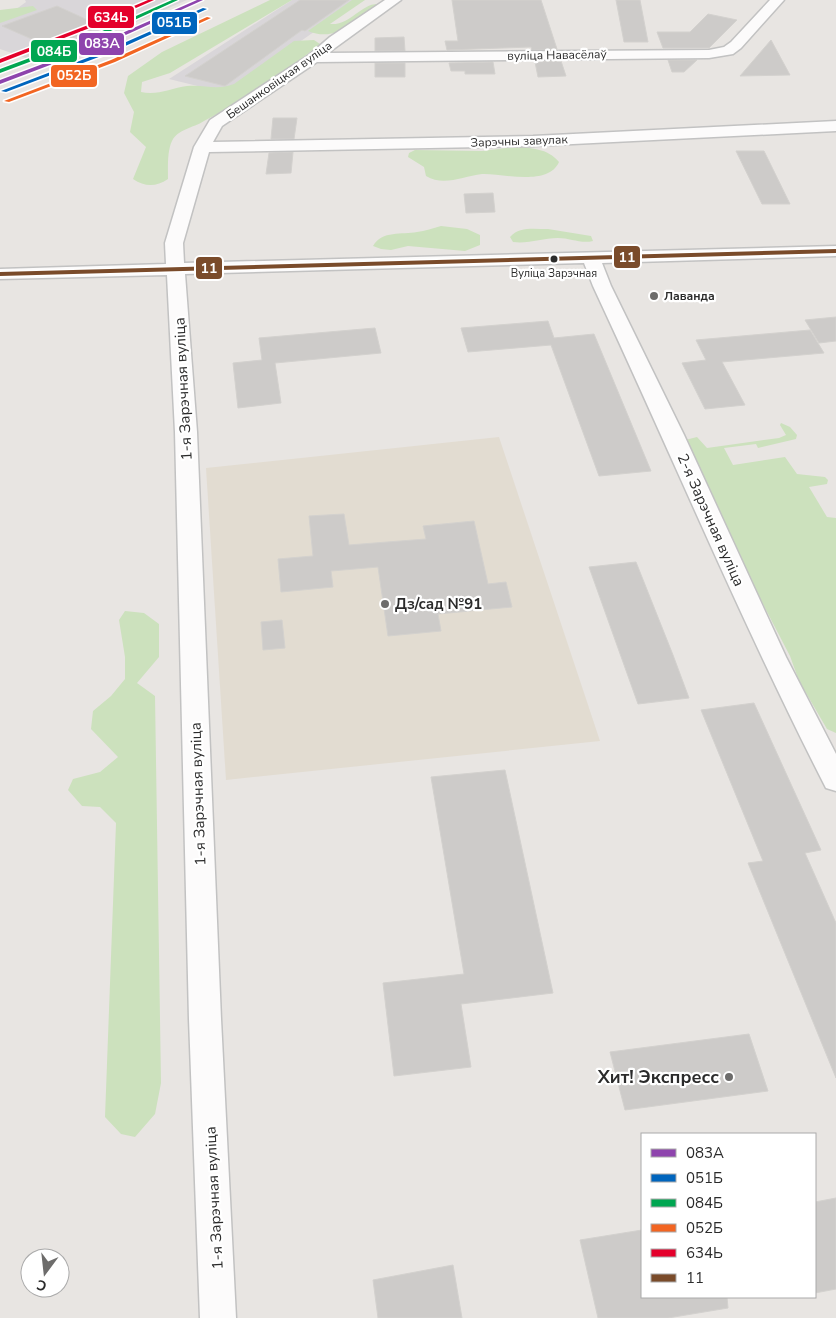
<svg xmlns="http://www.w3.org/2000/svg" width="836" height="1318" font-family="'Nunito Sans',sans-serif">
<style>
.industrial{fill:#d9d6d9}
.education{fill:#e2dcd1}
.green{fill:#cce1bd}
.building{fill:#cdcbc9;stroke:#d3d1ce}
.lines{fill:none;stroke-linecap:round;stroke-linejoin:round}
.minor-casing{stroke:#c2c2c2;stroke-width:3}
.minor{fill:#fcfbfb;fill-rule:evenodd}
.bus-1-casing{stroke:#fff;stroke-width:3}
.bus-1{fill:#7a4b2a;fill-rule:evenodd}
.rail-1-casing{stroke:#fff;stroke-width:3}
.rail-2-casing{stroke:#fff;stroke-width:3}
.rail-3-casing{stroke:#fff;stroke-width:3}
.rail-4-casing{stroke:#fff;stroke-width:3}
.rail-5-casing{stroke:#fff;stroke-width:3}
.rail-1{fill:#8e44ad;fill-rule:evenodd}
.rail-2{fill:#0065bd;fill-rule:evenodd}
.rail-3{fill:#00a651;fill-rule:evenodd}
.rail-4{fill:#f26522;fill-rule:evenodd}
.rail-5{fill:#e4002b;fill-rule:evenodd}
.bus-dot{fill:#2b2b2b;stroke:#fff;stroke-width:2}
.poi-dot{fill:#6d6c6b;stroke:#fff;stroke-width:2}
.labels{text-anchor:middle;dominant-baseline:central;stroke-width:4.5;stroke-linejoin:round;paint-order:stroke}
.far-bus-label{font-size:11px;fill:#2b2b2b;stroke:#fff}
.far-street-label{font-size:12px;fill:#2b2b2b;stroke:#fff}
.far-poi-label{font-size:12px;font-weight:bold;fill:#2b2b2b;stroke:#fff;text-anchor:start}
.street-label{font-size:15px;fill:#2b2b2b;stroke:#fff}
.poi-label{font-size:15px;font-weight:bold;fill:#2b2b2b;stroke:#fff;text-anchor:start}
.near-poi-label{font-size:18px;font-weight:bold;fill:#2b2b2b;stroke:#fff;text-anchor:end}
.line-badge{stroke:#fff;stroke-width:2}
.badge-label{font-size:14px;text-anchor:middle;font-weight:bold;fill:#fff}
</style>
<rect width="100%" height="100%" fill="#e8e5e2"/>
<path class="industrial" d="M25,0H187L120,29L32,60L0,49V21L26,2Z
M292,0H360L226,93L169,79Z"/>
<path class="education" d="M499,437L600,741L226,780L206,468Z"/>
<path class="green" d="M270,0H292L170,73L142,82L141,92C157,96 171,88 187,86C205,84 215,91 234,84L294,41L314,40L320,44C285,73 244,100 204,121C193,128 178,129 172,141C167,151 168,169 168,179C156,187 145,187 133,179L146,147L130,132L134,112L124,93L128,76L162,52Z
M352,0H365L330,24C351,26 361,2 380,4C359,20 336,43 308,31Z
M33,6L37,10L0,23V10Z
M514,147C530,148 548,148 559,162C548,187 502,173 482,174C463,176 444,187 426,176L424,167L408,157L409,153L415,150L482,151Z
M441,226L467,229L480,235V245L465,251L408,246L391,250L381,249L373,246C382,230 402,235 417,232C425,231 433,228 441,226Z
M548,229L591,236L593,241C581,244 570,238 558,238C542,238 529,244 513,242L510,237C519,226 535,229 548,229Z
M781,423L790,427L797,435L796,439L758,448L756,444L724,448L733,465L785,457L797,474L825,477L828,480L827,484L809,487L827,517L836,518V733L827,729L799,681L790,656L725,531L685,440L697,437L707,448L779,438L786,435L780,425Z
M125,611L144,613L159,624V657L137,683L155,696L161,1083L155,1114L135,1137L121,1134L105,1117L116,823L100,807L82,806L68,790L73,779L100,772L118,757L91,729L93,711L111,696L125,679V657L119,620Z"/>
<path class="building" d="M300,0H349L305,31L302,30L225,86L185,76Z
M452,0H541L557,49L532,50L531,47L447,50L445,41H458Z
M616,0H640L648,42H624Z
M57,6L101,26L50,47L2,26Z
M708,14L737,20L709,48H663L657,32H690Z
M404,37L405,51H375V38Z
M771,40L790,75L740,76Z
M668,60H697L684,72H672Z
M561,61L566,76L538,77L535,62Z
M493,62L495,74H465V71H451L449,63Z
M375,63H405V77H375Z
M273,118H297L294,139H271Z
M736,151H764L790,204H762Z
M293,152L291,173L266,174L269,153Z
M493,193L495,212L466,213L464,194Z
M836,317V341L819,343L805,320Z
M548,321L554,338L594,334L651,471L599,476L551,345L468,352L461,328Z
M375,328L381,353L275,363L281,403L238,408L233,363L262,360L259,338Z
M810,330L824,353L722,362L745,405L705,409L682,363L706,360L696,340Z
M344,514L349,545L426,539L423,526L474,521L488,584L506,582L512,607L438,614L441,631L388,636L378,567L331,571L333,587L281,592L278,559L313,556L309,516Z
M636,562L673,655L689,698L638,704L589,567Z
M282,620L285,648L263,650L261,622Z
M754,703L821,850L805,853L836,923V1078L748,863L763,861L701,710Z
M505,770L553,993L461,1004L471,1067L394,1076L383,983L464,974L431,777Z
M749,1034L768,1091L625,1110L610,1052Z
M836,1198V1289L815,1293V1202Z
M642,1230V1297H727L728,1308L668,1318H598L580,1240Z
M453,1265L462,1318H378L373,1280Z"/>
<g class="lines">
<defs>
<path id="minor" d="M385,0H401L328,53L709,50L724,47L731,42L770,0H784L741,48L733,54L709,58L317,62L222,126L213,142L533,136L836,121V131L533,146L209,152L183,243L184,263L836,246V256L602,263L611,286L684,435L786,657L836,754V791L826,788C742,624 671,453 593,286L584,263L185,274L197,432L221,1019L236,1318H200L189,1019L175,432L167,275L0,279V269L166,264L165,243L194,147L210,120L309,55L330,37Z"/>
</defs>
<use href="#minor" class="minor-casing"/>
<use href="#minor" class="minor"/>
<defs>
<path id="bus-1" d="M836,249V253L0,276V272Z"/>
</defs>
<use href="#bus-1" class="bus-1-casing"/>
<use href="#bus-1" class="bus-1"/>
<defs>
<path id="rail-1" d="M197,0H203L108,43L0,84V80L104,41Z"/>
<path id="rail-2" d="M203,8L207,9L112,52L6,92L1,91L108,50Z"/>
<path id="rail-3" d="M172,0H178L104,34L0,73V69L100,32Z"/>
<path id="rail-4" d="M207,17L211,18L115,62L9,102L4,101L111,60Z"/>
<path id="rail-5" d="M148,0H154L100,24L0,63V59L96,22Z"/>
</defs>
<use href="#rail-1" class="rail-1-casing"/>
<use href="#rail-2" class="rail-2-casing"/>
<use href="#rail-3" class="rail-3-casing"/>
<use href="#rail-4" class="rail-4-casing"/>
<use href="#rail-5" class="rail-5-casing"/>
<use href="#rail-1" class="rail-1"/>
<use href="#rail-2" class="rail-2"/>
<use href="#rail-3" class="rail-3"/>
<use href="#rail-4" class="rail-4"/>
<use href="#rail-5" class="rail-5"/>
</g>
<circle class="bus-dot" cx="554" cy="259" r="4.5"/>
<g class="poi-dot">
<circle cx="654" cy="296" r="5"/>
<circle cx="385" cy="604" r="5"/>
<circle cx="729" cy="1077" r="5"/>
</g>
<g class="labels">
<g class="far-bus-label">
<text x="554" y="273">Вуліца Зарэчная</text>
</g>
<g class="far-street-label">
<text transform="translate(557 55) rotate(-1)">вуліца Навасёлаў</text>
<text transform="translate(279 80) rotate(-35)">Бешанковіцкая вуліца</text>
<text transform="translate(519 141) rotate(-2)">Зарэчны завулак</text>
</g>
<g class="far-poi-label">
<text x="664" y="296">Лаванда</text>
</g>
<g class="street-label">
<text transform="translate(183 389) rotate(-93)">1-я Зарэчная вуліца</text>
<text transform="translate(711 520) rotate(66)">2-я Зарэчная вуліца</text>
<text transform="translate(198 794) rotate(-92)">1-я Зарэчная вуліца</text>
<text transform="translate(214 1198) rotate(-93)">1-я Зарэчная вуліца</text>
</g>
<g class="poi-label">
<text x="395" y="604">Дз/сад №91</text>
</g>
<g class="near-poi-label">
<text x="719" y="1077">Хит! Экспресс</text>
</g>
</g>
<g class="line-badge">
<rect x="87" y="5" width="48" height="24" rx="5" fill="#e4002b"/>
<rect x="151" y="11" width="47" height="24" rx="5" fill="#0065bd"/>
<rect x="78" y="32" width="47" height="24" rx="5" fill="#8e44ad"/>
<rect x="30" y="39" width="48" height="24" rx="5" fill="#00a651"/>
<rect x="50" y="64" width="48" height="24" rx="5" fill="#f26522"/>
<rect x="613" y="245" width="28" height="24" rx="5" fill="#7a4b2a"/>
<rect x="195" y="256" width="28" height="24" rx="5" fill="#7a4b2a"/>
</g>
<g class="badge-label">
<text x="111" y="22">634Ь</text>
<text x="174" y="27">051Б</text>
<text x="102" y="48">083А</text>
<text x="54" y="56">084Б</text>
<text x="74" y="80">052Б</text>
<text x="627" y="262">11</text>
<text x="209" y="273">11</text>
</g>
<rect x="641" y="1133" width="175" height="165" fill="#ffffff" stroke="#aaaaaa"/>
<rect x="651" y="1149" width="25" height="8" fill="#8e44ad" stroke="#aaaaaa"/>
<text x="686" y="1158" font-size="15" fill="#2b2b2b">083А</text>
<rect x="651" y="1174" width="25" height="8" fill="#0065bd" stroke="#aaaaaa"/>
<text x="686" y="1183" font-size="15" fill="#2b2b2b">051Б</text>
<rect x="651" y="1199" width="25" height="8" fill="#00a651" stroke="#aaaaaa"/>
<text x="686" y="1208" font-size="15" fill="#2b2b2b">084Б</text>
<rect x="651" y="1224" width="25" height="8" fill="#f26522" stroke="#aaaaaa"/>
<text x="686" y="1233" font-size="15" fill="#2b2b2b">052Б</text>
<rect x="651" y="1249" width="25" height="8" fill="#e4002b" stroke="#aaaaaa"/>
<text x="686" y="1258" font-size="15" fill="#2b2b2b">634Ь</text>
<rect x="651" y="1274" width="25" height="8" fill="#7a4b2a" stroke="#aaaaaa"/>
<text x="686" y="1283" font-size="15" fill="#2b2b2b">11</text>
<g transform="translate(45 1273) rotate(195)"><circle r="24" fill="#ffffff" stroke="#aaaaaa"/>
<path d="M0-4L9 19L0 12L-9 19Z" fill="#6d6c6b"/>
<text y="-8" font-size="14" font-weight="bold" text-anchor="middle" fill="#2b2b2b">С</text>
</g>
</svg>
